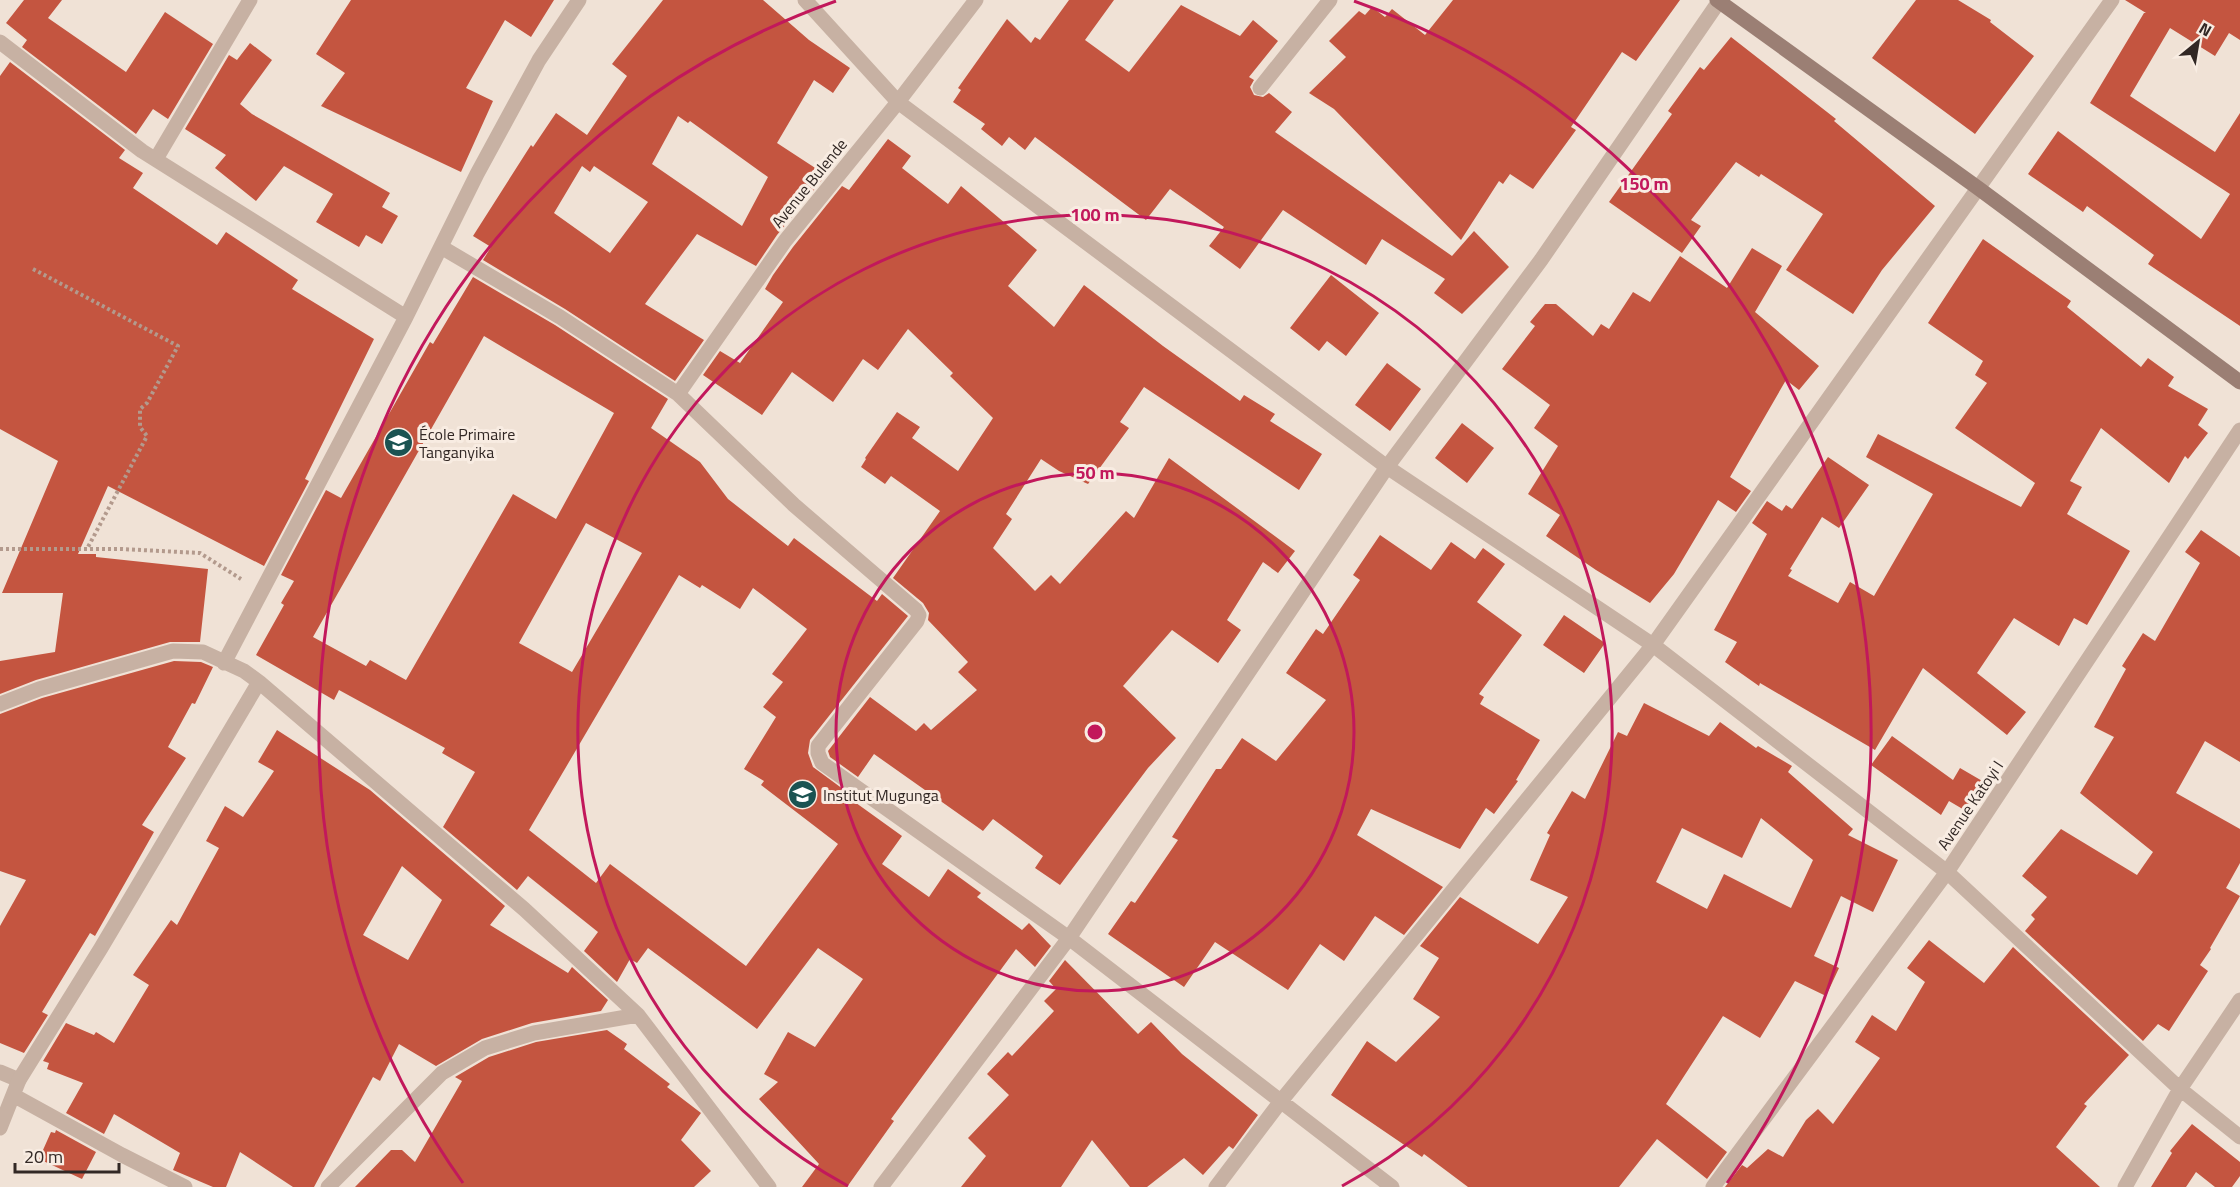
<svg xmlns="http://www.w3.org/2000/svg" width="2240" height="1187" font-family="'Titillium Web',sans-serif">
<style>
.building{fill:#c45540;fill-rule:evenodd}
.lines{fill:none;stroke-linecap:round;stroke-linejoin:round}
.path{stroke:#b39a8d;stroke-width:4;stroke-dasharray:3 3;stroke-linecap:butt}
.lane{stroke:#c7b1a3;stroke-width:15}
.street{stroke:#c7b1a3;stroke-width:15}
.secondary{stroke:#9b7f74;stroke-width:15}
.ring{fill:none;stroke:#c2185b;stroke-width:3}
.labels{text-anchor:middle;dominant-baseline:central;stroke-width:6;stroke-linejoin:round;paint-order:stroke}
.street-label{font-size:16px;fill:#322825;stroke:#f8ece2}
.poi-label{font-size:16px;fill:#322825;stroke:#f8ece2;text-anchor:start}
.centre{fill:#c2185b;stroke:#f8ece2;stroke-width:3}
.ring-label{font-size:18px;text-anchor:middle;font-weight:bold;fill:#c2185b;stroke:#f8ece2;stroke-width:6;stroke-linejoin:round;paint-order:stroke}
</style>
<rect width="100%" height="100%" fill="#f0e2d6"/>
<path class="building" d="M24,0H62L48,18L126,72L165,12L213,44L168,119L153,109L136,134L22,47L27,40L6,23Z
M351,0H554L531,37L505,20L466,88L493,101L461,172L321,106L345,73L316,54Z
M663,0H763L809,40L850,68L833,93L814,80L777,143L826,175L777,235L756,266L697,234L645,304L704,340L675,381L565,309L483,260L491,247L473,236L531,145L533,147L556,113L587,135L627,76L612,64ZM678,116L688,123L690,121L768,177L742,226L652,164ZM582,166L590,172L594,166L648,202L610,253L554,213Z
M1069,0H1114L1085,40L1129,72L1181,5L1240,36L1253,20L1278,41L1249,77L1254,80L1250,87L1254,95L1263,97L1269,93L1292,112L1275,132L1452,256L1474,231L1509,267L1462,314L1434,293L1445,279L1382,239L1366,265L1283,210L1240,269L1209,246L1224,227L1170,189L1146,220L1035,137L1025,150L1009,137L1002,146L981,129L985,124L953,102L961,90L958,88L1007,19L1031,43L1035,37L1040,40Z
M1453,0H1680L1636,61L1622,52L1571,127L1576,130L1533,189L1510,174L1503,184L1499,181L1461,240L1334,109L1309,93L1346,57L1329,41L1359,11L1365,15L1372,7L1385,17L1392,9L1425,35Z
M1916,0H1958L1991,20L1990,22L2034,56L1975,134L1872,58Z
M2125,0H2240V40L2229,33L2215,56L2170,28L2130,96L2215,152L2240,113V326L2148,264L2154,255L2087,206L2083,212L2028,174L2058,131L2201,239L2230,194L2090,103L2144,13H2146Z
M1731,37L1836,119L1834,121L1935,206L1882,270L1853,314L1786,270L1823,214L1761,174L1759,177L1736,162L1691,220L1701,226L1682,253L1609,202L1672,114L1668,111L1700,67L1704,70Z
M250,43L272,60L240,104L252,114L390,193L382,207L398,216L382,244L366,235L359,247L316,222L333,194L284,166L256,201L215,168L226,155L185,129L229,55L237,60Z
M10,62L125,150L119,158L143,173L133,188L217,245L226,232L298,280L292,289L374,339L305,479L309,481L264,566L108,486L78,554H96V557L208,569L200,642H170L36,680L0,694V661L55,652L63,593H2L58,461L0,429V76Z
M888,139L911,156L902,168L948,204L961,186L1037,250L1008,286L1054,327L1084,285L1163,346L1240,401L1244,395L1275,414L1270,421L1322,454L1299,490L1144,387L1120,422L1129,428L1088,484L1059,471L1041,459L1006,514L1012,519L993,548L1035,591L1051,575L1060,584L1126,511L1134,518L1169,458L1295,551L1278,573L1263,562L1227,620L1241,630L1218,663L1172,630L1123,686L1176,738L1148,768L1060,885L1035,868L1043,856L993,819L983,831L874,754L858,777L830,757L828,751L870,697L916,731L924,723L931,730L977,690L958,672L968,662L928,620L929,613L923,603L893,578L940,511L891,476L885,484L861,467L866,459L865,458L897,412L920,427L912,438L958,471L993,418L950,376L953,373L908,329L878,370L863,359L833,402L792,372L762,415L703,375L720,351L740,363L783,302L765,289L773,275L793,247L842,186L849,190Z
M1983,239L2071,301L2067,307L2141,367L2148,358L2174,377L2168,386L2208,409L2198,425L2208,433L2188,459L2185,456L2169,483L2101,428L2070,481L2082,487L2067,514L2130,551L2087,625L2074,618L2059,646L2014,618L1977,673L2026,712L2007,735L1923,668L1875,750L1760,683L1759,686L1725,662L1737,642L1714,630L1767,534L1752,523L1767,501L1782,511L1786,505L1792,509L1828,457L1869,485L1839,528L1822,517L1790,569L1792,570L1788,576L1838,603L1850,582L1874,596L1933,494L1866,457L1878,434L2021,507L2035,483L1955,428L1987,383L1975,375L1983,361L1928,323Z
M1752,248L1782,266L1755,312L1819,366L1799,390L1786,380L1730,477L1751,491L1736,512L1718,500L1674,574L1650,603L1596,570L1546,536L1560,515L1528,494L1558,446L1534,428L1550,405L1502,369L1535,326L1530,322L1545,304H1556L1593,336L1601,324L1609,329L1633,292L1650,302L1680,256L1727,288Z
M1331,275L1379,313L1346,356L1327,341L1319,351L1290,328Z
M473,277L555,325L668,399L651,428L700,462L728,499L788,546L794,538L877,601L882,594L908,616L810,740L808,753L813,767L847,792L845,795L902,836L882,864L929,897L948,869L981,893L977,897L1022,930L1029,923L1051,946L1035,967L1016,949L891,1119L894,1121L847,1187H802L819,1164L759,1099L778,1082L764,1074L788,1032L815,1047L863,979L818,948L757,1029L648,948L637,963L630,959L617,982L584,951L598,932L528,876L517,890L443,827L475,772L442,753L445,748L339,690L334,700L256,655L284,605L281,603L294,581L281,575L326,490L341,498L430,342L433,344ZM484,336L614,413L556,519L513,494L406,680L370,660L366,666L313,637ZM586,523L642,553L572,672L519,643ZM679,575L700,588L702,585L740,609L753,588L807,629L772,674L783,682L763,707L776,717L744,769L764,781L761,785L838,844L746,966L610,864L596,883L529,830Z
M1387,363L1421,389L1390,431L1355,405Z
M1462,423L1494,448L1467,483L1435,458Z
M2201,530L2240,557V762L2205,741L2176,793L2240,829V863L2226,888L2240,896L2210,948L2211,949L2200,965L2208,971L2169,1031L2158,1024L2143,1041L2025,931L2035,919L2031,915L2047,897L2022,876L2061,829L2137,875L2153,852L2080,793L2114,737L2094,727L2126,669L2122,666L2143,633L2155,641L2200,563L2185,552Z
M1380,535L1431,570L1451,542L1475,559L1483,548L1505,564L1477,602L1522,635L1479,694L1484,697L1480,704L1540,740L1516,780L1518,781L1494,814L1486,808L1460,849L1371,809L1357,835L1443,887L1404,935L1375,916L1344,961L1320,944L1288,990L1215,942L1184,987L1108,934L1131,901L1135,903L1178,840L1172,837L1216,769H1221L1242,738L1276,761L1326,700L1286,673L1316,629L1323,634L1360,580L1353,575Z
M1564,615L1605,643L1584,673L1543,645Z
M174,661L201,662L213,667L195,704L192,703L168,747L186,758L142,825L154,832L95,936L90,933L42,1012L48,1015L24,1053L0,1043V926L26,880L0,871V714L42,698Z
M1644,703L1709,736L1720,722L1756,748L1758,746L1792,766L1788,772L1853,829L1848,835L1898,860L1873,912L1841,896L1814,956L1839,968L1826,996L1795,981L1760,1038L1723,1016L1666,1104L1727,1152L1707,1179L1657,1139L1619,1187H1468L1424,1154L1422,1157L1331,1095L1367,1041L1396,1062L1440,1017L1413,999L1439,958L1420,946L1460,897L1538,944L1568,897L1530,880L1550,835L1547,833L1572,791L1585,799L1618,732L1627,736ZM1761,818L1813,860L1791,908L1724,874L1707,909L1656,882L1682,828L1742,858Z
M277,730L370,790L505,906L490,925L568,973L572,967L608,1000L601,1011L532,1023L482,1039L436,1066L399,1044L380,1081L373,1077L314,1187H293L240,1152L226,1187H213L173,1170L180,1153L114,1114L104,1134L66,1113L83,1083L47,1069L49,1063L43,1061L66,1023L94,1035L96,1032L114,1043L149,985L133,975L171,920L177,925L219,848L206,841L225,806L243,817L274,771L258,762ZM402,866L442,900L408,960L363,935Z
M1892,736L1953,780L1960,768L1984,782L1966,811L1949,801L1941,815L1871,765Z
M1929,940L1984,983L2013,947L2129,1055L2084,1104L2087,1106L2056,1147L2100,1187H1725L1742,1165L1747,1168L1768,1149L1783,1157L1806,1120L1818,1109L1833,1124L1880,1058L1855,1042L1872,1015L1896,1031L1925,982L1907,968Z
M1065,960L1138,1034L1151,1022L1182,1054L1258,1115L1233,1149L1229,1146L1203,1175L1184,1158L1147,1187H1130L1092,1140L1061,1187H961L986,1156L968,1138L1009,1095L987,1074L1008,1052L1012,1056L1054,1011L1044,1001L1056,989L1049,981Z
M607,1030L627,1044L624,1049L670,1084L667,1087L701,1113L681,1140L711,1171L694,1187H355L391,1150H402L415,1162L462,1081L455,1077L489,1057L536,1042Z
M2192,1124L2240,1162V1176L2232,1187H2215L2196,1172L2186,1187H2151L2172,1153L2170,1151Z
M56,1130L96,1152L82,1179L39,1159L51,1132L55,1133Z"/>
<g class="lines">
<path class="path" d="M33,269L178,346L147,403L140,409V427L147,436L87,549
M0,549H121L200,553L241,579"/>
<path class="lane" d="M0,1072L19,1080"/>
<path class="street" d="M805,0L898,102L1387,467L1653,645L1947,872L2180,1089L2240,1137
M0,42L142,151L406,317
M1260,88L1330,0
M156,159L250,0
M441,247L560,317L678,394L794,505L916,610L919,615L917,621L818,746V753L822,763L1069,938L1392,1187
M678,394L785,241L898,102L976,0
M224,663L406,317L477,174L539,60L579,0
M0,704L39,689L173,651L203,652L244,671L259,682L524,909L638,1015L769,1187
M13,1095L122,1155L185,1187
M0,1128L19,1080L101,948L259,682
M328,1187L442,1073L485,1048L534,1033L638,1015
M881,1187L1069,938L1387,467L1541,260L1720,0
M1216,1187L1281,1101L1653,645L2112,0
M1713,1187L1947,872L2240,430
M2125,1187L2180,1089L2240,1000"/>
<path class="secondary" d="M1717,0L1978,188L2240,382"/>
</g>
<g class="ring">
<circle cx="1095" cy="732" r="259"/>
<path d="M848 1186A517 517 0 1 1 1342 1186"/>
<path d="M463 1183A776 776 0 0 1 836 1M1354 1A776 776 0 0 1 1727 1183"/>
</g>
<defs>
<symbol id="school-disc" viewBox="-11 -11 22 22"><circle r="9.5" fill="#1b5352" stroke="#f8ece2"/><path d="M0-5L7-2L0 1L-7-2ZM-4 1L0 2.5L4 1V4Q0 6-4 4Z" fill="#fff"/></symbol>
</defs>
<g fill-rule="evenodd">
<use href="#school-disc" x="382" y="426" width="33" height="33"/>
<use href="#school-disc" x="786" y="778" width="33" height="33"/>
</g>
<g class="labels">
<g class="street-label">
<text transform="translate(809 183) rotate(-51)">Avenue Bulende</text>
<text transform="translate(1970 805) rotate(-56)">Avenue Katoyi I</text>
</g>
<g class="poi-label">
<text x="419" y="434">École Primaire<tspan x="419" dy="18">Tanganyika</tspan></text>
<text x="823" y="795">Institut Mugunga</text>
</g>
</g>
<circle cx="1095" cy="732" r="9" class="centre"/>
<g class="ring-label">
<text x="1644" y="190">150 m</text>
<text x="1095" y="221">100 m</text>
<text x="1095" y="479">50 m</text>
</g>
<g transform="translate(2198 42) rotate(30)" stroke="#f8ece2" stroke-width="4.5" paint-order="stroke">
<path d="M0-4.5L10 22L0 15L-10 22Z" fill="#322825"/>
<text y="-9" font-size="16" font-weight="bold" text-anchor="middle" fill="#322825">N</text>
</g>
<path d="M15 1163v9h104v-9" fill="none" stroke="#322825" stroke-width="3"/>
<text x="24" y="1163" font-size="18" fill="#322825" stroke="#f8ece2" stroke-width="4.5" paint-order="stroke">20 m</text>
</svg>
